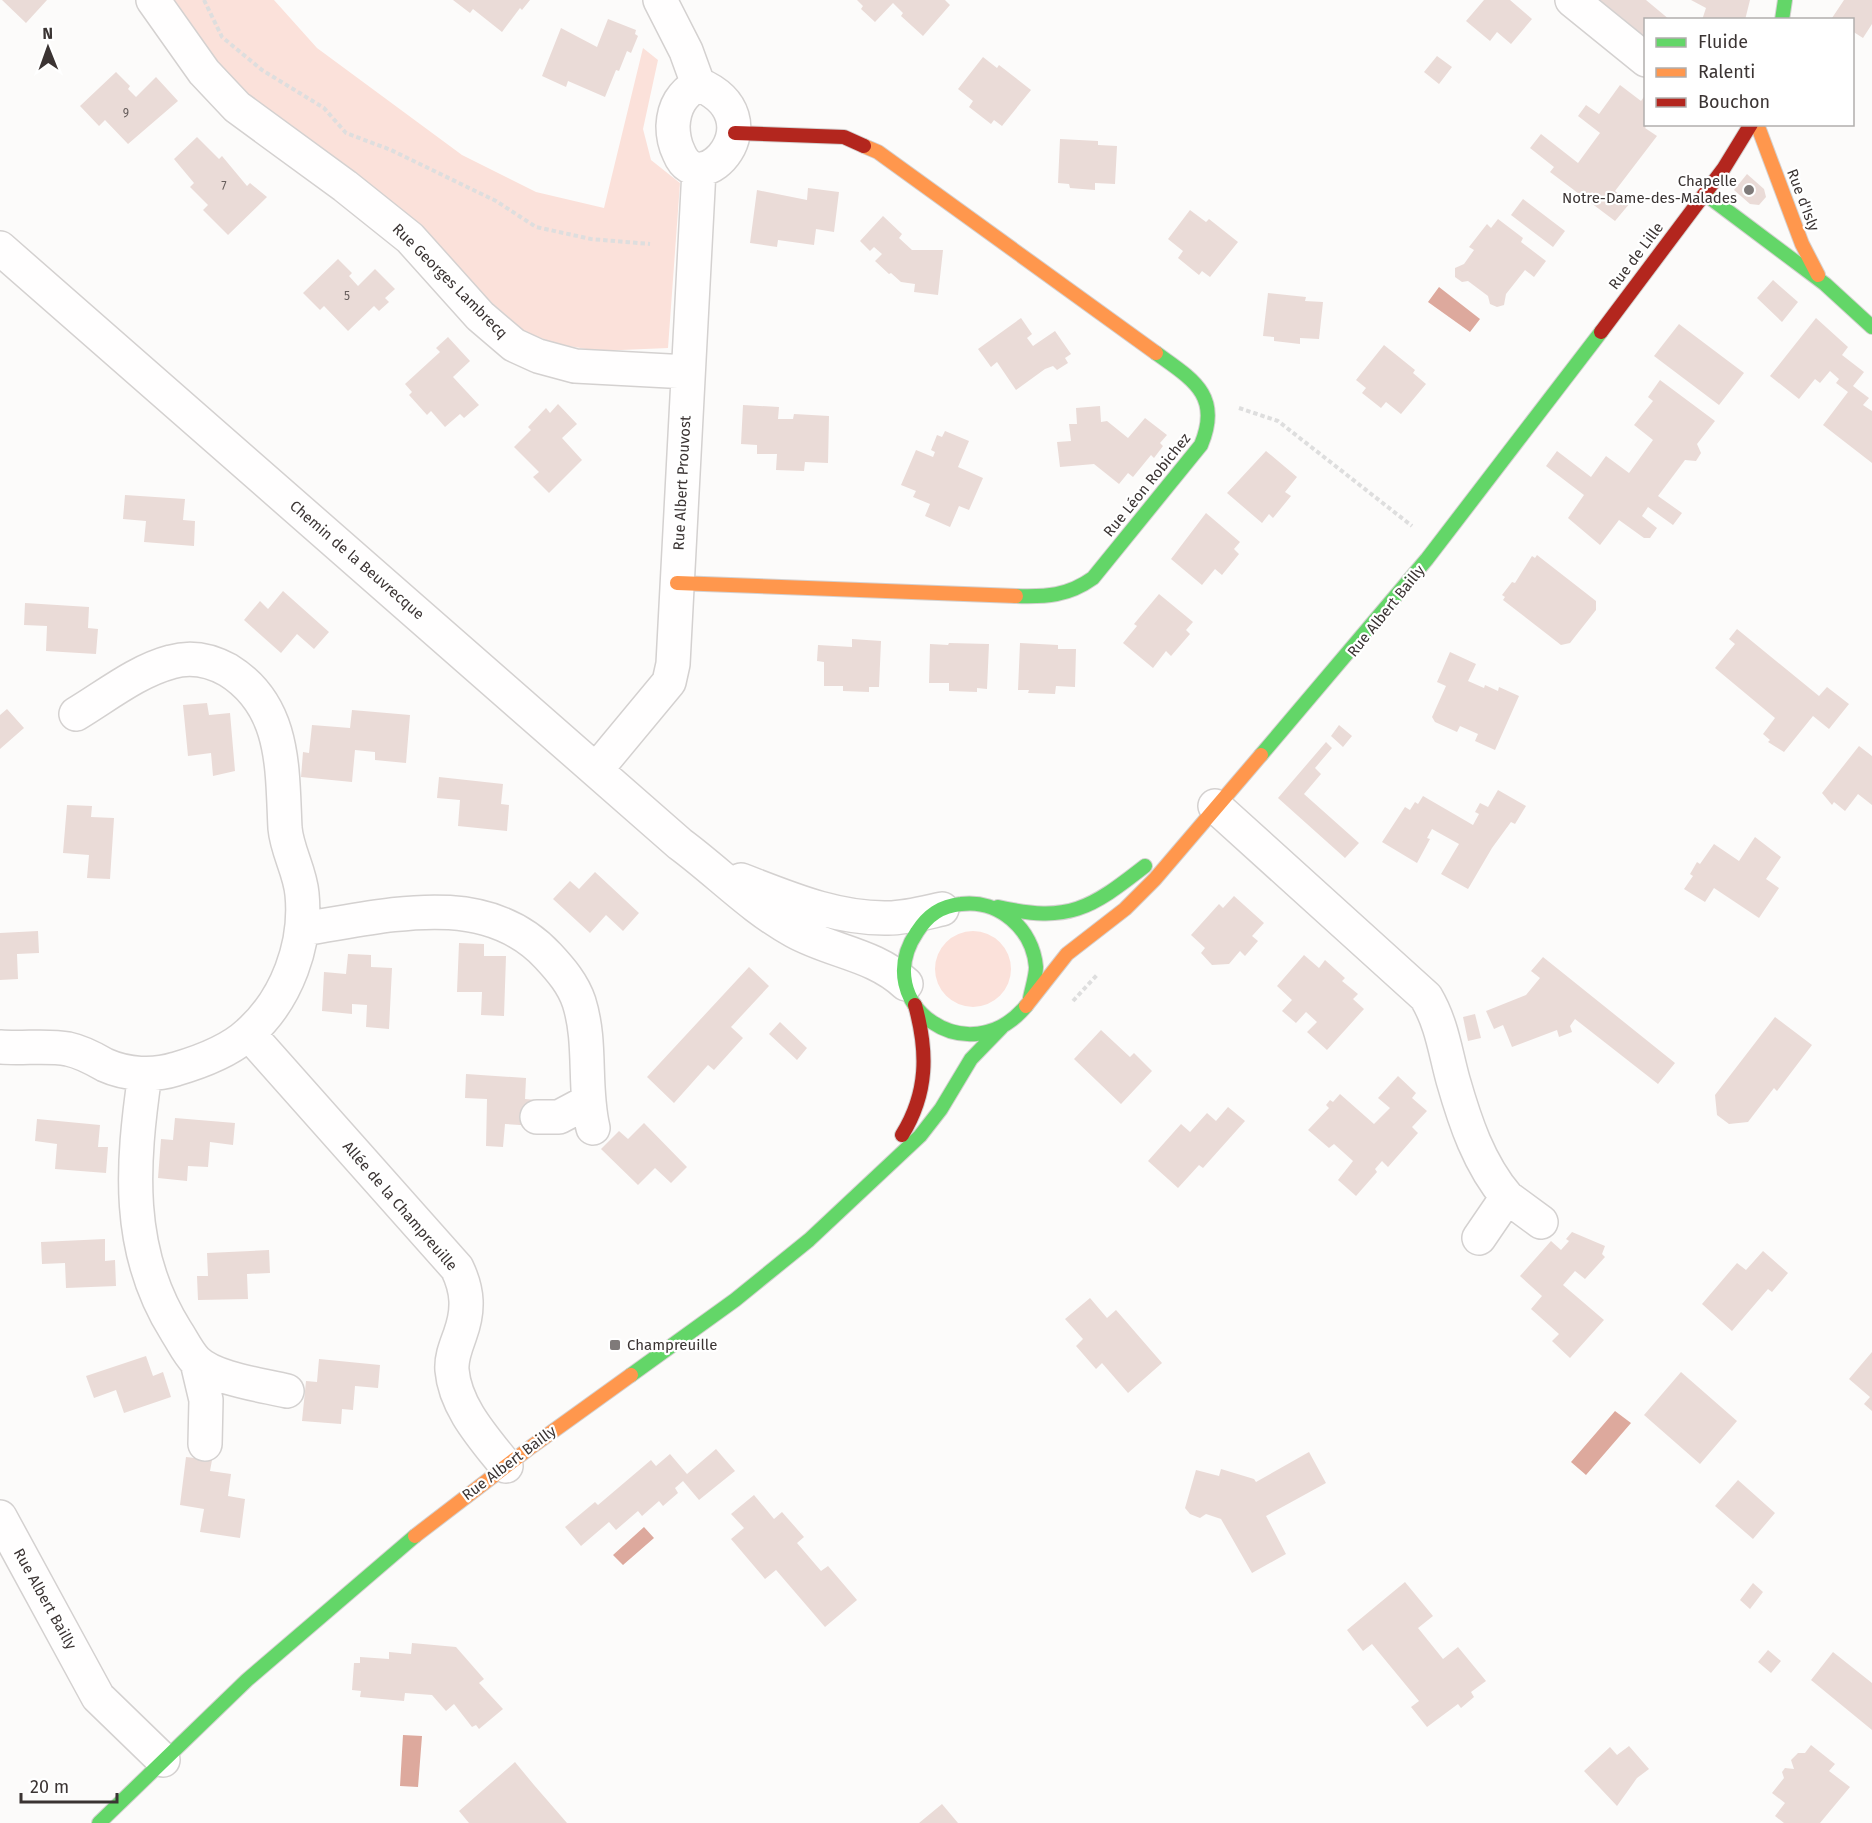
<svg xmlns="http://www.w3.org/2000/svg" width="1872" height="1823" font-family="'Fira Sans',sans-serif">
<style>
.green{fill:#fbe1da}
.water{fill:#dda99d}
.building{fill:#eadbd7}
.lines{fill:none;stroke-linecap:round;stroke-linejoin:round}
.street-casing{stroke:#d4d1d0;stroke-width:36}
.fast-casing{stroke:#d4d1d0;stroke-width:16}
.slow-casing{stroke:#d4d1d0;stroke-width:16}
.jam-casing{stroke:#d4d1d0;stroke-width:16}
.path{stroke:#dedede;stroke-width:4;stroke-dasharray:4.5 3;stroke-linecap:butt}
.street{stroke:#fffefe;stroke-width:33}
.fast{stroke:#63d668;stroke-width:14}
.slow{stroke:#ff974d;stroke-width:14}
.jam{stroke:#b3261e;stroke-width:14}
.poi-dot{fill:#7f7a79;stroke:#fff;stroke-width:2}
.labels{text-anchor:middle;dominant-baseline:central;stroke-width:4.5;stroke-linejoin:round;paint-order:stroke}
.number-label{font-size:12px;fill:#675e5c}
.poi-label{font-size:15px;fill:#3b3433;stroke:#fff;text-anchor:end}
.street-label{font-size:15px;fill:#3b3433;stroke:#fff}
</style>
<rect width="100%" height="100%" fill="#fcfbfa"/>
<path class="green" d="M170,0H274L317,48L462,155L536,192L604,208L643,48L658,60L643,129L651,160L680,183L668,348L598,351L557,344L525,332L490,301L403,211L266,112L228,79Z
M935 969a38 38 0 1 1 76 0a38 38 0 1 1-76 0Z"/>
<path class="water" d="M1439,287L1480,319L1470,332L1428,302Z
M1615,1411L1631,1423L1586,1475L1571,1462Z
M644,1527L654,1538L623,1565L613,1555Z
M403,1735L422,1736L418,1787L400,1786Z"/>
<path class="building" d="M2,0H47L26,23Z
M453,0H530L522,10L520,8L502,32L473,9L470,13Z
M857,0H945L950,5L923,36L901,16L903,13L893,3L875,22L861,9L863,6Z
M1484,0H1510L1532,19L1511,44L1497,32L1490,41L1466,21Z
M1598,0H1646L1670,20H1646V39Z
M1691,0H1750L1745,20H1702L1706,8Z
M1844,0H1872V24L1863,38L1852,31V20L1832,18Z
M608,19L636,30L635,34L638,36L631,53L627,51L619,71L616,70L605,97L568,81L566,87L542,76L561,28L597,47Z
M1437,56L1452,67L1439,84L1424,72Z
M983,57L997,68L999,65L1031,90L1002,126L994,120L991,124L969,107L973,101L958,89Z
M116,72L130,86L128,89L136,97L156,77L178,101L128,144L105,120L99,126L80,106Z
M1620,85L1641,101L1646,94V124H1648L1645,128L1657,136L1615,191L1630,203L1615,221L1550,172L1554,167L1530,148L1541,134L1578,163L1600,133L1578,116L1586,105L1599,114Z
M197,137L219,159L222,156L247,186L250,183L267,197L228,235L203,210L208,205L190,187L194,183L174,159Z
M1060,139L1098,141V145L1117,146L1115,184L1095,183V190L1070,188L1069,184L1058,183Z
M1747,174L1764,189L1766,197L1759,205L1750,204L1734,190Z
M808,188L839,192L834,232L816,229L814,245L778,240L777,247L750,243L757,190L807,200Z
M1523,199L1565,231L1553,247L1511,215Z
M1190,210L1206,222L1209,219L1238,242L1210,277L1202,271L1199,275L1178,258L1183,251L1168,239Z
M883,216L902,234L899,238L912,250H943L938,295L914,292L915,284L901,282L891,273L889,274L875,261L882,254L874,247L870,251L860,241Z
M1498,219L1523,238L1521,242L1546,261L1534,277L1525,270L1506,294L1504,305L1497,307L1490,304L1488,296L1468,281L1462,282L1455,277V268L1464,264L1474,250L1469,247L1487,224L1491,228Z
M338,259L352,273L349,276L358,286L375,269L395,289L385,298L389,302L379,311L374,306L348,331L324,306L320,310L303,293Z
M1773,280L1798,302L1782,322L1757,298Z
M1268,293L1306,297L1305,301L1323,302L1319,339L1300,338V344L1274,341V337L1263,336Z
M1021,318L1032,334L1027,338L1033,346L1055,331L1071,354L1065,358L1068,363L1057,370L1053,366L1045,369L1016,390L997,362L991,367L978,349Z
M1816,318L1848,347L1842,355L1864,372L1853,386L1869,398L1863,405L1872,411V463L1823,425L1848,392L1836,383L1839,379L1830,371L1820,383L1815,379L1799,399L1770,376Z
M1679,324L1744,373L1719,405L1654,356Z
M448,337L470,361L453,377L479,405L464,418L460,414L445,427L431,411L427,415L409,395L412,392L405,384L440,352L436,348Z
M1384,345L1415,370L1413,373L1426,384L1401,414L1386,402L1381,408L1362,393L1366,388L1356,380Z
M1660,380L1715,421L1697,444L1701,453L1696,461L1685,460L1658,496L1682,513L1673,525L1648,507L1642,516L1657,528L1650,538H1644L1619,520L1600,545L1568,518L1584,495L1546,466L1557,451L1591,477L1606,456L1629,473L1653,440L1634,425L1653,401L1648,397Z
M558,404L577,424L562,438L582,460L549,493L533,477L539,472L514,447L531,430L528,427L546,408L550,413Z
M743,405L779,407L778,419H793L794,414L829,416L828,463L805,462L804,471L776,470L777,454H757V445L741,444Z
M1100,406L1101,422L1107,421L1128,438L1145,418L1167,435L1160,443L1163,446L1154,458L1151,455L1133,477L1128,473L1119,484L1094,464L1060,467L1057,442L1071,441L1069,424H1077L1076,408Z
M945,431L969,441L958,467L983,478L969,510L959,506L950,527L925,516L930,504L913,497L916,491L901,485L916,450L933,457L935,452L931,450L937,435L942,437Z
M1266,451L1297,477L1285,492L1291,496L1273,518L1269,514L1262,523L1227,493Z
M125,495L185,499L183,520L195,521L194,546L144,542L146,521L123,519Z
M1206,513L1240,542L1234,549L1239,554L1222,575L1215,569L1202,585L1171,559Z
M1537,555L1596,601V610L1570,643L1561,645L1503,600L1505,597L1502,595L1512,582L1515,583L1532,556L1535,558Z
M283,591L329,632L314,649L297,634L281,653L244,620L260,601L268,609Z
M1159,594L1193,622L1186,630L1190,634L1171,656L1166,651L1153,668L1123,643L1137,626L1134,624Z
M25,603L89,607L88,628L98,629L96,654L46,651L47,626L24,625Z
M1737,629L1819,696L1827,687L1849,704L1829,729L1813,716L1784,752L1768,742L1770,740L1763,734L1775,718L1715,668L1735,644L1729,639Z
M852,639L881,641L879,687H869V692L843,691V686H824V662L817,661L818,645L852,647Z
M949,643L989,644L987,689L977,688V692L949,691V683H929L930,644L948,645Z
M1020,643L1058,645V649H1076L1075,687L1056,686L1055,694L1028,693L1029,690H1018Z
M1450,652L1476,664L1468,681L1484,688L1485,685L1498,691L1499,687L1519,696L1495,750L1475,741L1478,734L1460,726L1457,732L1435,722L1432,717L1446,686L1437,682Z
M207,703L209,715L230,713L235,771L213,776L211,753L188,756L183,705Z
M7,709L24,728L0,749V715Z
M352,710L410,715L406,763L375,760V752L355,750L352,782L301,777L303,752L309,753L312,725L350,728Z
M1339,725L1352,736L1343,747L1331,736Z
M1326,742L1332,748L1315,768L1321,774L1304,794L1359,843L1345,858L1278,798Z
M1859,746L1872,756V805L1858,794L1845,811L1834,802L1832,805L1822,793Z
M439,777L503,784L501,804L509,805L507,831L458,826L460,800L437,798Z
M1498,790L1526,806L1515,824L1511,822L1492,848L1468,889L1441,874L1459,844L1432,829L1427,838L1430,839L1417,863L1382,842L1405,807L1410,810L1415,802L1418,804L1423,796L1473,825L1479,814L1475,812L1480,803L1488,807Z
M67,805L92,806L91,817L114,818L110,879L87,878L89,855L63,853Z
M1755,837L1781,857L1766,879L1779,888L1759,918L1714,888L1705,902L1684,889L1693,876L1690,874L1697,862L1700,864L1714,844L1739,861Z
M595,872L639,913L623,931L606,915L590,933L553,899L570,881L579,889Z
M1234,896L1264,923L1252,936L1258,941L1245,956L1240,951L1229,964L1212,965L1201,953L1205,948L1191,935L1219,904L1223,908Z
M38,931L39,953L17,954L18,979L0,980V933Z
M459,943L484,944V956H506L504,1016L481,1015L482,992H457Z
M348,954L371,955V967L392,968L389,1029L366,1027L367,1005L352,1004V1014L322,1011L324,972L346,974Z
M1304,955L1319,968L1325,960L1345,978L1342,981L1358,994L1353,999L1364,1009L1327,1050L1307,1032L1317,1022L1306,1012L1296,1023L1282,1011L1292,1000L1277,986Z
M1543,957L1675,1063L1658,1084L1575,1019L1570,1026L1572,1032L1559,1037L1557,1030L1512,1047L1503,1025L1494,1029L1486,1011L1526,995L1540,978L1531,971Z
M749,967L769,986L731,1027L743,1038L714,1070L708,1065L674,1103L647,1077Z
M1475,1014L1481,1038L1468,1041L1463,1017Z
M1775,1017L1812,1045L1777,1091L1774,1088L1748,1122L1729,1124L1717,1115L1715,1095Z
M780,1022L807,1048L797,1060L769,1034Z
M1101,1030L1130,1057L1134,1053L1152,1071L1121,1104L1074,1059Z
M466,1074L526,1078L525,1099L537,1100L536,1126L505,1124L503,1147L486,1146L487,1099L465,1098Z
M1398,1076L1416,1093L1412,1098L1427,1111L1412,1127L1418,1133L1388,1167L1382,1161L1375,1169L1377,1172L1356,1196L1338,1180L1353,1161L1334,1144L1329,1148L1308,1130L1329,1108L1326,1105L1330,1100L1333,1102L1340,1094L1374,1124L1390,1108L1378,1098Z
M1228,1107L1245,1121L1203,1168L1199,1165L1178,1188L1148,1161L1181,1124L1190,1132L1207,1113L1216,1121Z
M175,1118L235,1123L233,1145L210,1142L208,1167L188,1166L187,1181L158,1178L161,1139L173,1140Z
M37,1119L100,1125L98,1147H108L106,1173L55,1169L57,1144L35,1141Z
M644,1123L687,1167L671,1183L655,1168L638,1185L601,1149L619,1131L628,1139Z
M1572,1232L1605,1246L1602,1254L1605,1257L1585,1279L1575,1271L1563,1285L1604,1320L1570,1358L1552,1341L1559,1334L1531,1309L1542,1296L1520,1276L1551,1241L1561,1250L1569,1241L1566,1239Z
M105,1239V1261L115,1260L116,1286L66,1288L65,1263L42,1264L41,1242Z
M269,1250L270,1273L247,1274L248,1299L198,1300L197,1276H208L207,1253Z
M1763,1251L1788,1273L1772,1292L1768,1289L1732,1331L1702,1304L1737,1263L1746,1270Z
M1090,1298L1107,1318L1116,1310L1162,1363L1128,1393L1102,1363L1096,1369L1076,1346L1083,1339L1065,1319Z
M1872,1352V1411L1864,1404L1870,1397L1849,1379Z
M146,1356L153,1376L163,1372L171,1397L124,1413L116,1390L94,1398L86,1376Z
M319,1359L380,1365L378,1388L355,1386L353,1410L342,1409L341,1424L302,1421L306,1381L317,1382Z
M1681,1372L1737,1421L1700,1464L1644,1415Z
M716,1449L735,1471L699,1500L683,1481L675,1488L678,1493L663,1506L659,1501L642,1516L638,1511L616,1530L609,1522L581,1546L565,1527L595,1502L598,1505L651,1460L656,1466L670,1454L687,1474Z
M1309,1452L1326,1483L1266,1516L1286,1554L1252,1573L1221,1519L1206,1514L1200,1518L1190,1514L1185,1508L1196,1470L1219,1476L1221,1469L1254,1479L1256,1482Z
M186,1457L212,1460L210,1471L231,1474L228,1496L245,1499L240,1538L200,1532L204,1509L180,1505Z
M1738,1480L1775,1513L1753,1539L1715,1506Z
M754,1495L774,1519L782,1512L804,1537L797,1543L821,1571L828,1566L857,1600L825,1627L776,1570L765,1579L731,1539L744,1528L731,1514Z
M1405,1582L1433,1616L1418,1628L1443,1659L1458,1647L1486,1681L1471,1692L1474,1697L1461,1708L1458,1704L1427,1727L1411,1707L1419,1701L1372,1644L1363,1651L1347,1630Z
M1753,1583L1763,1592L1750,1609L1740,1600Z
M412,1643L456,1647L484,1679L479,1683L503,1709L479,1729L476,1725L472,1727L454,1704L446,1711L432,1695L405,1693L404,1701L360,1697L361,1691L352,1690L354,1663H360V1657L389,1659V1652L411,1654Z
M1768,1650L1781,1661L1771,1673L1758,1662Z
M1833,1652L1872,1683V1730L1811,1680Z
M1811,1745L1835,1764L1829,1771L1850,1787L1820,1823H1784L1775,1816L1785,1803L1772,1793L1784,1778L1782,1772L1785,1768L1794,1769L1791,1760L1798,1753H1805Z
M1629,1746L1649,1769L1637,1778L1617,1806L1584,1771L1610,1747L1617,1755Z
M515,1762L534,1785L567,1823H469L459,1811Z
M942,1804L958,1823H919Z"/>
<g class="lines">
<defs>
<path id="street" d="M153,0L204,72L237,107L345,186L410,238L480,316L514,345L538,356L575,366L688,372
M660,0L686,51L698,84
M1572,0L1646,60
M698,84C779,118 700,205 679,153C675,145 673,134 673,126C674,106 682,94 698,84Z
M0,248L680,844C718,872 752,908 794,931C832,952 874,954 906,984
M596,770L669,682L673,664L699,170
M1215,806L1426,997C1442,1024 1445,1051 1453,1080C1465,1122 1479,1164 1507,1197L1479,1238
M741,880C788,898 836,919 888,918C906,918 924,913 942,909
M303,929C384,917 484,887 548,956C561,970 573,984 579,1002C592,1043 583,1086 593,1128
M249,1034L457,1268C468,1291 469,1310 460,1335C456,1346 451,1358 452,1370C455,1407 484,1438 506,1466
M0,1047C22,1049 47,1045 68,1049C82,1052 93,1058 105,1065C127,1075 154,1076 176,1069C200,1062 231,1050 249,1033C287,999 307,944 302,894C300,871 287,851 285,828C282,769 286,706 228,670C210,660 191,656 171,662C137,671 106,696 76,714
M145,1074C132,1164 125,1250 176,1331C182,1340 188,1353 196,1361C214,1379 262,1385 287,1391
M537,1117H559L589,1101
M1507,1197L1541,1222
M197,1362L206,1400L205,1444
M0,1517L98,1697L163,1760"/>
<path id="fast" d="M1782,20L1785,0
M1705,194L1825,284L1872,327
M1016,596C1046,597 1068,596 1093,578L1201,445C1222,395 1192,379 1156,353
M1261,755L1427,559L1601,332
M998,907C1069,923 1090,909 1145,866
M1026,1006C969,1075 868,1004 917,932C928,915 941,906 961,904C999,899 1033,929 1036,967C1036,976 1032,988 1030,998
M631,1375L735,1300L809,1240L920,1136L941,1109L971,1059L1002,1027
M99,1823L247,1680L415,1536"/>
<path id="slow" d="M1757,124L1802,244L1818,275
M864,146L878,152L1156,353
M677,583L1016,596
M1026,1006L1067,954L1125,909L1155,879L1261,755
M415,1536L531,1447L631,1375"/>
<path id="jam" d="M735,133L844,137L864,146
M1601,332L1724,168L1751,124
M902,1135C928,1093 928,1052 915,1005"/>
</defs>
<use href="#street" class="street-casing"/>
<use href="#fast" class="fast-casing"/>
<use href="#slow" class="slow-casing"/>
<use href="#jam" class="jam-casing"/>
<path class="path" d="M204,0L222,37L262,70L324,108L346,133L391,150L496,201L536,227L591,239L650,244
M1239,408L1278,421L1412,526
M1073,1001L1097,975"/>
<use href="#street" class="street"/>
<use href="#fast" class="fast"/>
<use href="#slow" class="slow"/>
<use href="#jam" class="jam"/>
</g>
<g class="poi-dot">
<circle cx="1749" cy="190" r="6"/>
<rect x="609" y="1339" width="12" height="12" rx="3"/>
</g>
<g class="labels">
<g class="number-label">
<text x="126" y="113">9</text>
<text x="224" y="186">7</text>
<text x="347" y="296">5</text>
</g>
<g class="poi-label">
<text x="1737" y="181">Chapelle<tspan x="1737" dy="17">Notre-Dame-des-Malades</tspan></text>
<text x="627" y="1345" text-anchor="start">Champreuille</text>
</g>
<g class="street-label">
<text transform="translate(1803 200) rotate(69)">Rue d'Isly</text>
<text transform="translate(1636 256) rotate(-53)">Rue de Lille</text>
<text transform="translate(450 281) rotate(45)">Rue Georges Lambrecq</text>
<text transform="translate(682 483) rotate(-87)">Rue Albert Prouvost</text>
<text transform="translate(1147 485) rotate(-51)">Rue Léon Robichez</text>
<text transform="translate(357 560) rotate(41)">Chemin de la Beuvrecque</text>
<text transform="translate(1386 611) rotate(-51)">Rue Albert Bailly</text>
<text transform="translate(400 1206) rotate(49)">Allée de la Champreuille</text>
<text transform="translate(509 1463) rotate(-37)">Rue Albert Bailly</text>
<text transform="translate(45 1599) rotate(61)">Rue Albert Bailly</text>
</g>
</g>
<rect x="1644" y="18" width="210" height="108" fill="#ffffff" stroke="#b1aead" stroke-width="1.5"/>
<rect x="1656" y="38" width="30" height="9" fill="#63d668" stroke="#b1aead" stroke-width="1.5"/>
<text x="1698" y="48" font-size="18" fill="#3b3433">Fluide</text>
<rect x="1656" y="68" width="30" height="9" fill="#ff974d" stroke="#b1aead" stroke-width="1.5"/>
<text x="1698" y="78" font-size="18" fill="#3b3433">Ralenti</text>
<rect x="1656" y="98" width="30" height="9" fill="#b3261e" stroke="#b1aead" stroke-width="1.5"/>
<text x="1698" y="108" font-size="18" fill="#3b3433">Bouchon</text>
<g transform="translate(48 48) rotate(359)" stroke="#ffffff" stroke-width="4.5" paint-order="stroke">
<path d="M0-4.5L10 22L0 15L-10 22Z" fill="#3b3433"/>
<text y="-9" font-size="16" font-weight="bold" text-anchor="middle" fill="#3b3433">N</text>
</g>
<path d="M21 1793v9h96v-9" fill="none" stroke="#3b3433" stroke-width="3"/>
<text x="30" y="1793" font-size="18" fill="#3b3433" stroke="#ffffff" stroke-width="4.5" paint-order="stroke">20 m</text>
</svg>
